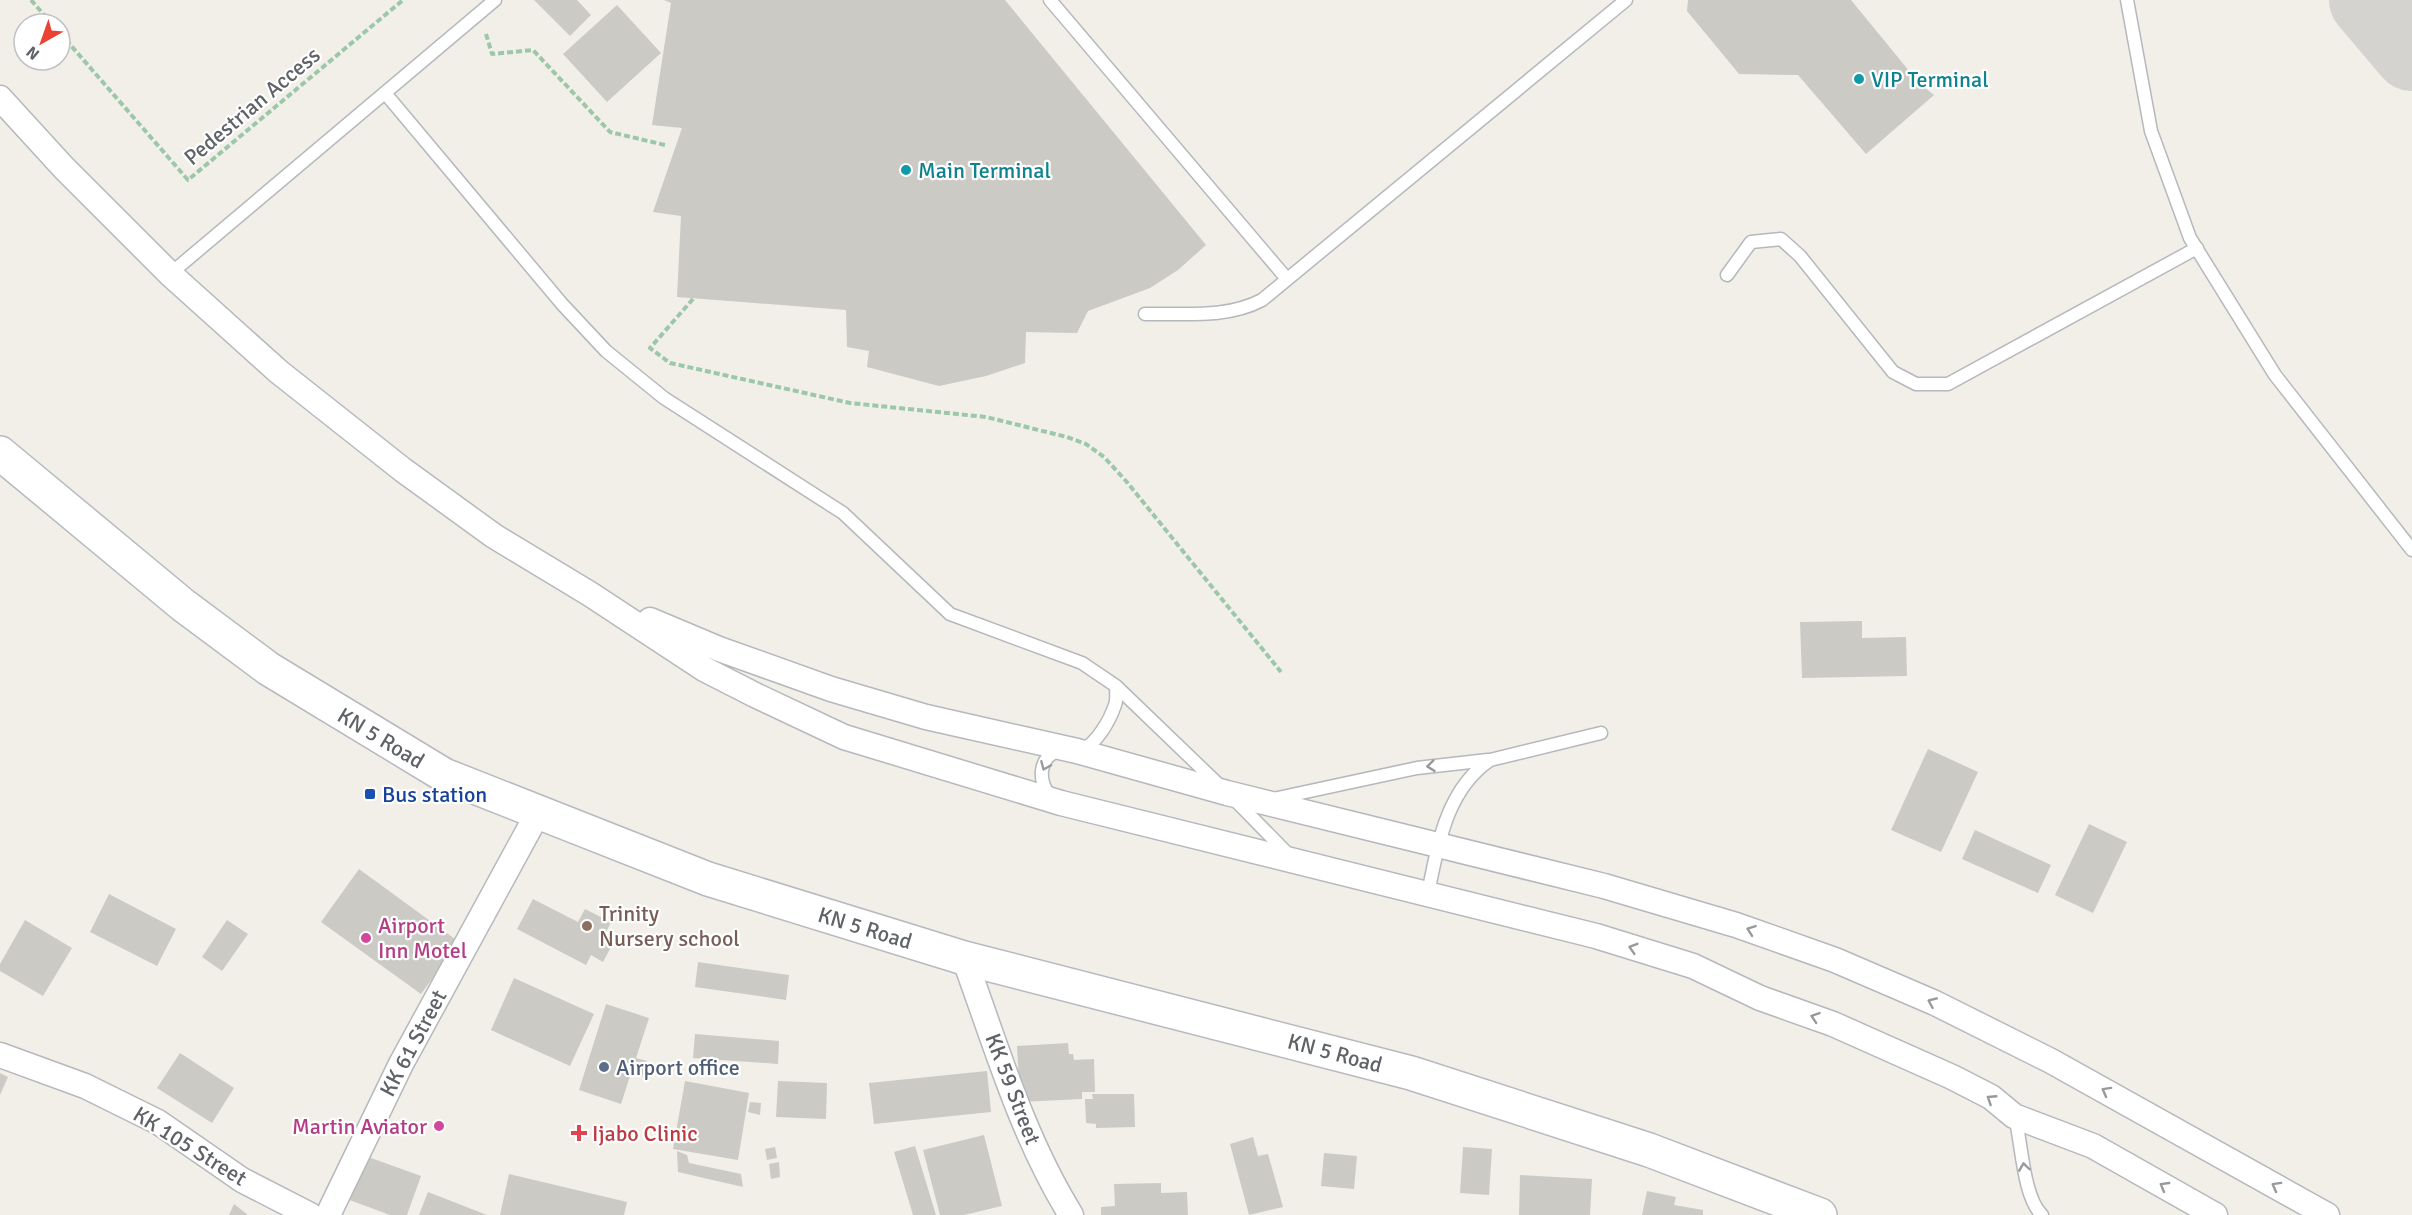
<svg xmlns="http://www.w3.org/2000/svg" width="2412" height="1215" font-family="Signika,sans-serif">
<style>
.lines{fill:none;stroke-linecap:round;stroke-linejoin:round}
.taxiway{stroke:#d4d3d0;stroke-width:78}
.building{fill:#cccac5}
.service-casing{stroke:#b5b8bc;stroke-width:15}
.minor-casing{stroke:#b5b8bc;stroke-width:27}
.secondary-casing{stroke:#b6babf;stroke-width:36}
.path{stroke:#9cc7a9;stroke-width:4;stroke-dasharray:6 3;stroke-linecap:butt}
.service{stroke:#fff;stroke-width:12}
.minor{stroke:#fff;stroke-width:24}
.secondary{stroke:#fff;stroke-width:33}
.oneway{stroke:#979a9d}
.culture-dot{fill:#0f9aa8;stroke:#fff;stroke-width:2}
.transit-dot{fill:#1a4fb4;stroke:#fff;stroke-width:2}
.education-dot{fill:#8d6e63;stroke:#fff;stroke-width:2}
.hotel-dot{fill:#d1479c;stroke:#fff;stroke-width:2}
.service-dot{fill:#5c6f8a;stroke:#fff;stroke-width:2}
.health-dot{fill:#e0444e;stroke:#fff;stroke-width:2}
.labels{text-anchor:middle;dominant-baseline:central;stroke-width:4.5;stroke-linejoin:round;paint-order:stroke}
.culture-label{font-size:22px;fill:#0d838f;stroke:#fff;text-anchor:start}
.street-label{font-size:22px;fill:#5f6368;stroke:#fff}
.transit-label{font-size:22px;fill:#164399;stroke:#fff;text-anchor:start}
.education-label{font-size:22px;fill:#785e54;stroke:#fff;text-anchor:start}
.hotel-label{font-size:22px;fill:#b23c85;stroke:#fff;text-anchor:start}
.service-label{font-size:22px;fill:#4e5e75;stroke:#fff;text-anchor:start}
.health-label{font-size:22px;fill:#be3a42;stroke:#fff;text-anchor:start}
</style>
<rect width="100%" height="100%" fill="#f1efe8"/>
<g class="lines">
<path class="taxiway" d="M2368,0L2412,52"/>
</g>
<path class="building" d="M534,0H577L591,15L570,36Z
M664,0H1005L1206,245L1178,270L1150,288L1088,311L1077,333L1026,332L1025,363L986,376L939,386L867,367L869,351L847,347L846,310L677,297L681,216L653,212L682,128L652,125L671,3Z
M1688,0H1851L1919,83L1934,95L1866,154L1798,75L1739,74L1687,11Z
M617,5L661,53L607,102L563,54Z
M1862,621V638L1906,637L1907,676L1802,678L1800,622Z
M1928,749L1978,772L1941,852L1891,830Z
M2089,824L2127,842L2093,913L2055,895Z
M1975,830L2051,865L2038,893L1962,859Z
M359,869L459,942L421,994L321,922Z
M109,894L176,929L157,966L90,932Z
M533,899L578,922L585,909L611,922L602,940L612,945L603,962L591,955L586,965L517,929Z
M25,920L72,948L43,996L0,971V964Z
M227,920L248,934L222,971L202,957Z
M698,962L789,975L786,1000L695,987Z
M514,978L594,1014L570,1066L491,1030Z
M606,1004L649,1018L636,1058L647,1061L642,1077L631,1073L621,1104L579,1090Z
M695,1034L779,1041L778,1064L693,1058Z
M1068,1043L1069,1054H1073L1074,1060L1094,1059L1095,1092H1082V1099L1020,1102L1017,1046Z
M180,1053L234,1088L212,1123L157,1088Z
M987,1071L991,1112L874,1124L869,1083Z
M0,1073L8,1077L0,1095Z
M685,1081L749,1093L738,1160L673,1149Z
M778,1081L827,1083L826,1119L776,1117Z
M1092,1094H1134L1135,1127L1096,1128V1124L1086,1123L1085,1099H1093Z
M750,1102L761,1103L760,1115L748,1112Z
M984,1135L1002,1206L964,1215H940L923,1150Z
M1253,1137L1258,1156L1268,1154L1283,1207L1249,1215L1230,1144Z
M915,1146L936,1215H913L894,1152Z
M775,1147L777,1158L767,1160L765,1149Z
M1463,1147L1492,1149L1489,1195L1460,1193Z
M677,1151L687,1155L689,1163L741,1174L743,1187L678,1172Z
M1324,1153L1357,1156L1354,1189L1321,1186Z
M360,1154L421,1176L407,1215H390L344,1198Z
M779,1162L780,1177L771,1179L769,1164Z
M509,1174L627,1202L624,1215H500Z
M1520,1175L1592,1179L1590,1215H1519Z
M1161,1183V1193L1187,1192L1188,1215H1101V1207L1115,1206L1114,1184Z
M1647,1191L1676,1197L1674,1205L1703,1210V1215H1642Z
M428,1192L487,1215H419Z
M234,1204L248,1215H229Z"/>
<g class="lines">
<defs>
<path id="service" d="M1050,0L1287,279
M2127,0L2151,131L2190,238L2275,375L2412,550
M385,93L562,304L606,351L664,398L843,513L950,614L1082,663L1116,686L1219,785
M170,274L495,0
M1727,275L1751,242L1781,239L1800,256L1893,372L1916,384H1948L2197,248
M1145,314C1184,313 1226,319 1262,300L1626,0
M1081,750C1096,745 1110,720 1115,705C1117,700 1116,692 1116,686
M1052,798C1036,783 1038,752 1064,750
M1234,799L1289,855
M1273,799L1417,768L1488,760
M1428,893C1438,845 1446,790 1490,760L1601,733
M2015,1117C2022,1144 2023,1197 2042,1215"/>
<path id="minor" d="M0,98L64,168L170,274L279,372L403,470L494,536L590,594L704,669L755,695L844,737L1061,803L1596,936L1693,966L1760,998L1833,1024L1952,1077L1991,1097L2014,1116L2093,1146L2215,1215
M650,620L719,649L831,689L926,717L1077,751L1227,793L1604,886L1736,925L1835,960L1935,1003L2051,1061L2327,1215
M964,958C996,1045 1022,1136 1071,1215
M0,1055L85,1086L158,1122L242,1180L310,1215
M328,1215L401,1064L539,811"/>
<path id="secondary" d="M0,453L183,605L269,669L444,775L708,879L964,958L1411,1073L1649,1150L1820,1215"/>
</defs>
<use href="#service" class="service-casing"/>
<use href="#minor" class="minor-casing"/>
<use href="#secondary" class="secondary-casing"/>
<path class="path" d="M31,0L52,24
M60,33L188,180L403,0
M486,34L492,54L533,50L610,132L665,145
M693,299L650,348L670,363L850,403L986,417L1067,437L1086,444L1104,457L1126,481L1281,672"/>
<use href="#service" class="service"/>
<use href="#minor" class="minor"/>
<use href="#secondary" class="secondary"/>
</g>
<defs><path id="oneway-chevron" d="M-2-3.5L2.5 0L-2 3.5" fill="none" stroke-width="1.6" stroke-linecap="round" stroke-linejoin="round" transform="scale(1.5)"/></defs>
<g class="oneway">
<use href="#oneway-chevron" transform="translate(1045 766) rotate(113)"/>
<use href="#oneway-chevron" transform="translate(1431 766) rotate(174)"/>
<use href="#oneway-chevron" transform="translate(1751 930) rotate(-160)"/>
<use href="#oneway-chevron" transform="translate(1633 948) rotate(-163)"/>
<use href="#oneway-chevron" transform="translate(1932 1002) rotate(-156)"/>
<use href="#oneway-chevron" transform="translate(1815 1017) rotate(-161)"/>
<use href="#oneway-chevron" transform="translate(2106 1091) rotate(-151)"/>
<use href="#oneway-chevron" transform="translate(1991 1099) rotate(-147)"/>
<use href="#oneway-chevron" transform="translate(2024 1167) rotate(-98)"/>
<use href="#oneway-chevron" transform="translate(2164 1186) rotate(-150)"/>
<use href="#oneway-chevron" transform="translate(2276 1186) rotate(-151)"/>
</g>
<g class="culture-dot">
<circle cx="1859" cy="79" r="6"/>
<circle cx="906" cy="170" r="6"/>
</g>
<rect class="transit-dot" x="364" y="788" width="12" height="12" rx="3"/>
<circle class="education-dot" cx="587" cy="926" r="6"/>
<g class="hotel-dot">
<circle cx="366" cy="938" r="6"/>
<circle cx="439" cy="1126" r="6"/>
</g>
<circle class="service-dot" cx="604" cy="1067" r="6"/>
<path class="health-dot" d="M576 1124h6v6h6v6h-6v6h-6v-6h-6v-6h6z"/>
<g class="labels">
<g class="culture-label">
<text x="1871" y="79">VIP Terminal</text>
<text x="918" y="170">Main Terminal</text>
</g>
<g class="street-label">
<text transform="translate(252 106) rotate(-40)">Pedestrian Access</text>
<text transform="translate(381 738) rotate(31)">KN 5 Road</text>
<text transform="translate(865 928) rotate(17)">KN 5 Road</text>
<text transform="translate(413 1043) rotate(-62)">KK 61 Street</text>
<text transform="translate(1335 1053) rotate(15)">KN 5 Road</text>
<text transform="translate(1013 1089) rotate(69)">KK 59 Street</text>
<text transform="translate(190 1146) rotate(32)">KK 105 Street</text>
</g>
<g class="transit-label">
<text x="382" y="794">Bus station</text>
</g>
<g class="education-label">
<text x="599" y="913">Trinity<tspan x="599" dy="25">Nursery school</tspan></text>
</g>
<g class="hotel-label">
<text x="378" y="925">Airport<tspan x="378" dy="25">Inn Motel</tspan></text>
<text x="427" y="1126" text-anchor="end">Martin Aviator</text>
</g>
<g class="service-label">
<text x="616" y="1067">Airport office</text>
</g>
<g class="health-label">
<text x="592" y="1133">Ijabo Clinic</text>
</g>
</g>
<g transform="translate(42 42) rotate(220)"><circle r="28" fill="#ffffff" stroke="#bfc1c3" stroke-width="1.5"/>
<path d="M0-4.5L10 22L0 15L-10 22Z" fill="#ea4335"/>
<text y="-9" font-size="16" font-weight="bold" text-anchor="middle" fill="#5f6368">N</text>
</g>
</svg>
